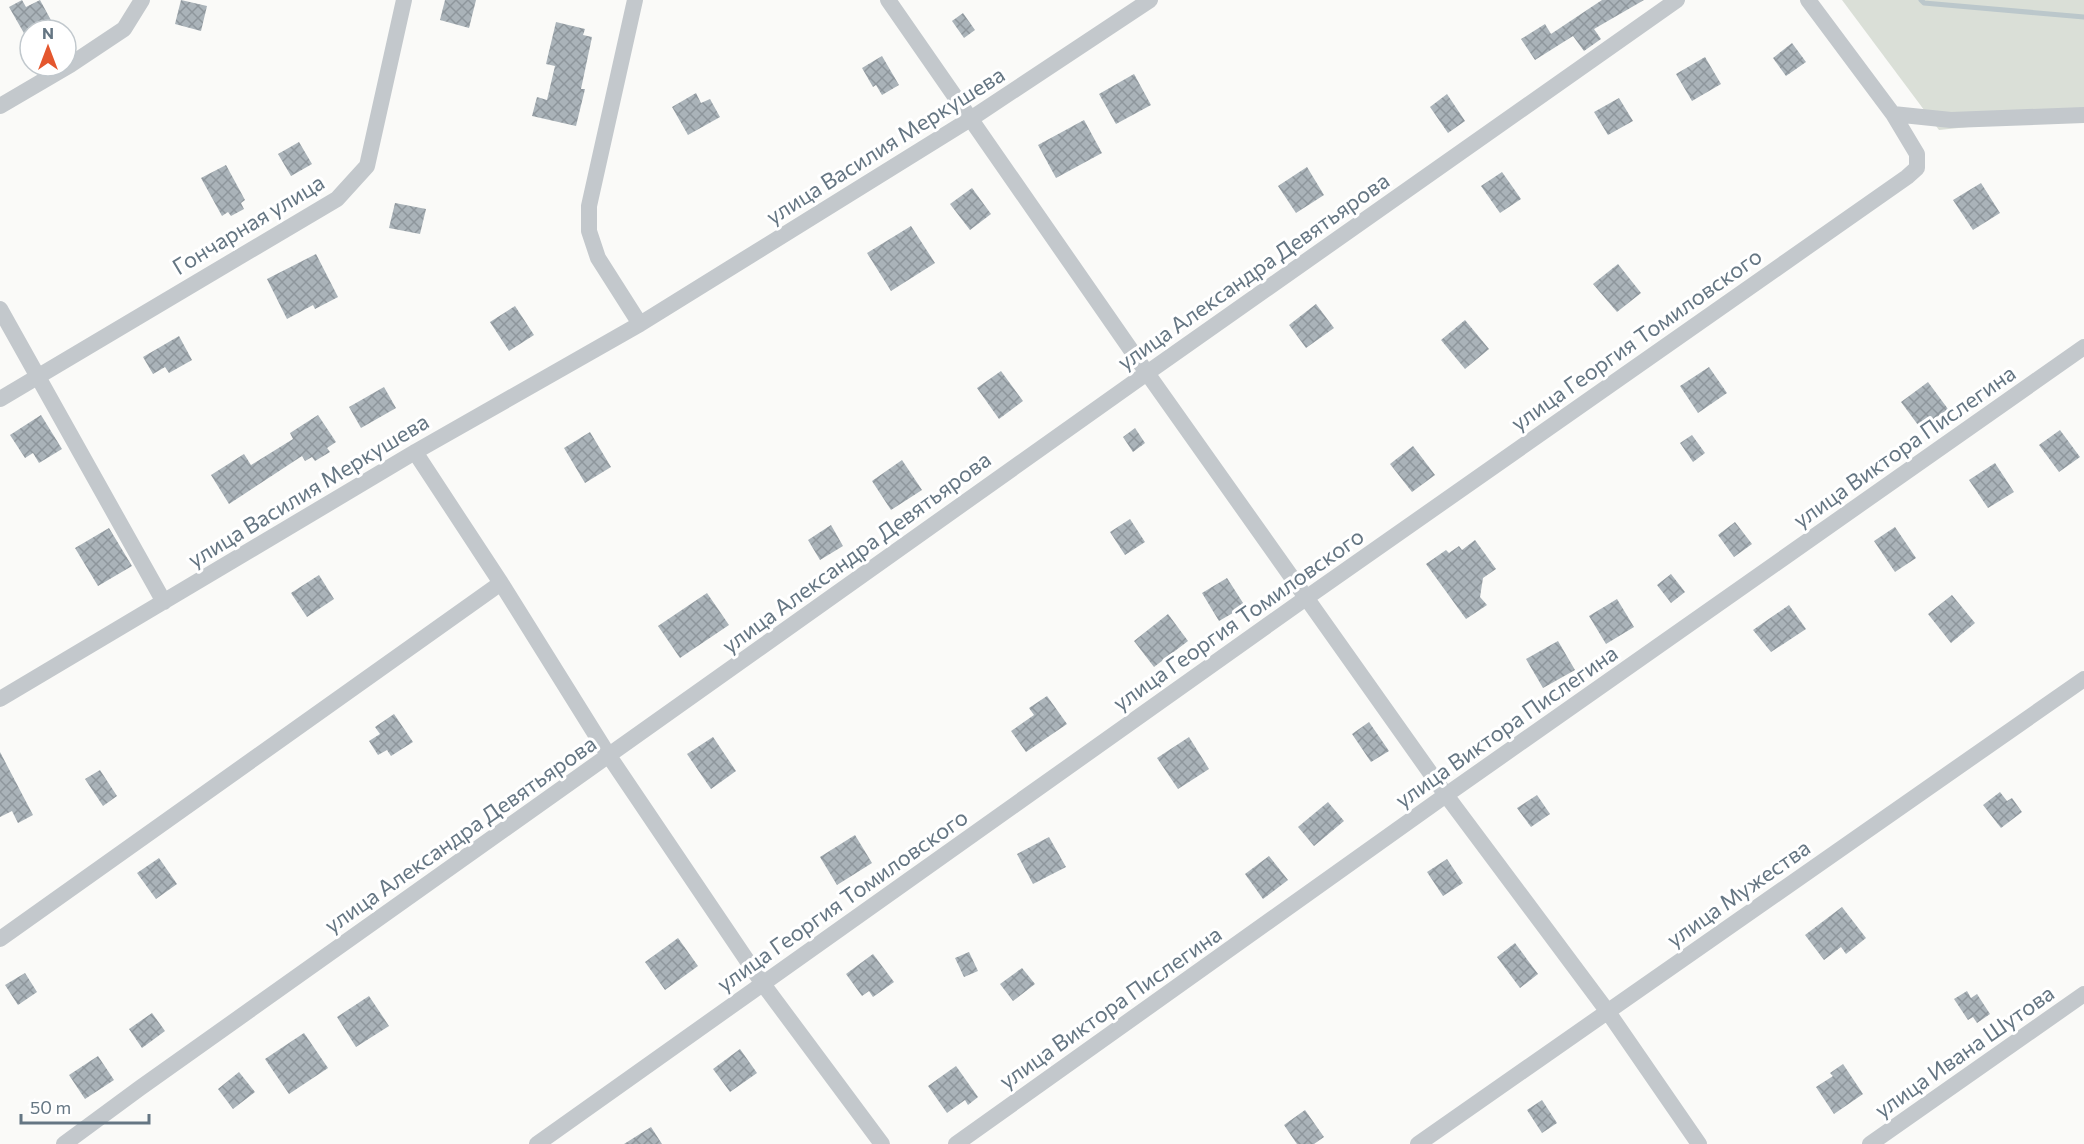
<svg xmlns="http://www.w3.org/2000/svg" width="2084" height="1144" font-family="Commissioner,sans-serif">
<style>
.grass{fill:#dadfd7}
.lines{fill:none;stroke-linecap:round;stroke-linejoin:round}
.stream{stroke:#bbc7cb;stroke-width:5}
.building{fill:url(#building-cross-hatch)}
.street{stroke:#c3c8cc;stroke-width:16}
.labels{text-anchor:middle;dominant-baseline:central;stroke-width:6;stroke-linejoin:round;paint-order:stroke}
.street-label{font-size:22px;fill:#657683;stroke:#fff}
</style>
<defs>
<pattern id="building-cross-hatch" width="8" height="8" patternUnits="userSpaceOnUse" patternTransform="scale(1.5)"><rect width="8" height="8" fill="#aab3b9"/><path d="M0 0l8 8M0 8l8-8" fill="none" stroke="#8e969c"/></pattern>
</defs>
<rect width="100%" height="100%" fill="#fafaf8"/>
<path class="grass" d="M1842,0H2084V115L1939,130Z"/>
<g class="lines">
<path class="stream" d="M1921,0L1924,3L2084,17"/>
</g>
<path class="building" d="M22,0L26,7L40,0L52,22L37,30H30V32L25,35L9,7Z
M181,0L207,6L201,31L175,24Z
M445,0H476L469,28L440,20Z
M1602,0H1644L1594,29L1601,39L1584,51L1573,36L1535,60L1521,39L1545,24L1551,34Z
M963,13L975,30L964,38L952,21Z
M556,22L585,29L583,35L592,37L581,89H585L576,126L532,116L537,97L547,100L555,66L546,64Z
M1792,43L1806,62L1786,76L1773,58Z
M882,56L899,85L882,95L876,85L873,87L862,68Z
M1705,57L1721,84L1692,101L1676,74Z
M1134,74L1151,105L1116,124L1099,94Z
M696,93L701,103L710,99L720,117L688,135L672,107Z
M1447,94L1465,121L1448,133L1430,107Z
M1619,98L1633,121L1608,135L1594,112Z
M1084,120L1102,153L1056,178L1038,145Z
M299,142L312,164L291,176L278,154Z
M226,165L245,200L241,203L244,209L231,216L228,212L222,216L201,178Z
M1307,167L1324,195L1296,213L1278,186Z
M1502,172L1521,199L1500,213L1481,186Z
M1981,183L2000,213L1973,230L1953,200Z
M972,188L991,214L970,230L950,204Z
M395,203L426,209L420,234L389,228Z
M911,226L935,263L891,291L867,253Z
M316,254L338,297L315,309L313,305L287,319L267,279Z
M1618,264L1641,293L1617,312L1593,284Z
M1316,304L1334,328L1306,348L1289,325Z
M515,306L534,335L509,351L490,322Z
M1465,320L1489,349L1465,369L1441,340Z
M179,336L192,360L169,373L165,367L153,374L143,357Z
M1709,367L1727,393L1698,413L1680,386Z
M1001,371L1023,401L999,419L977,388Z
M1928,382L1948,409L1921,429L1901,402Z
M384,387L396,408L361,428L349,407Z
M41,415L62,449L39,463L33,453L25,458L10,435Z
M318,415L336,442L327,448L330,452L315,461L312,457L305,461L302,456L229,504L211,475L244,454L251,465L293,439L290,433Z
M1135,428L1145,443L1133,452L1123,437Z
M2060,430L2080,457L2059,472L2039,445Z
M590,432L611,467L585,483L564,448Z
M1692,435L1705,453L1693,462L1680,443Z
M1413,446L1435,475L1412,492L1390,464Z
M902,460L922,490L891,510L872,481Z
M1995,463L2014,492L1988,508L1969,480Z
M1130,519L1145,542L1125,555L1110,532Z
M1735,522L1752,544L1734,557L1718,535Z
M831,525L843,546L820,560L808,540Z
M1895,527L1916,558L1895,572L1874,541Z
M109,528L132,566L98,586L75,548Z
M1475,540L1496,569L1483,578L1480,597L1487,605L1466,619L1426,564L1446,550L1449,553L1459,546L1462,550Z
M1671,574L1685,592L1671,603L1657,585Z
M319,575L334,599L307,617L291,593Z
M1227,578L1245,606L1219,621L1202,593Z
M707,593L729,625L680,658L658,626Z
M1952,595L1975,623L1951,643L1928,614Z
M1617,599L1634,627L1606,644L1589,616Z
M1789,605L1806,629L1771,652L1753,630Z
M1168,614L1188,641L1154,667L1134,641Z
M1558,641L1575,670L1543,688L1526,659Z
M1047,696L1067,724L1026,752L1011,731L1034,715L1029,708Z
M394,714L413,742L391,756L387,750L378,755L369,741L380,734L375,727Z
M1369,722L1389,751L1371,762L1352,734Z
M713,737L736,771L711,789L687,754Z
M1189,737L1209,769L1178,789L1157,758Z
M0,752L33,815L18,823L12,811L0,817Z
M100,770L117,796L103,806L85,779Z
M2000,792L2007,801L2012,798L2022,812L2001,828L1983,805Z
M1537,795L1550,814L1531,827L1517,808Z
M1328,802L1344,821L1314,846L1298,827Z
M855,835L872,863L837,885L820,857Z
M1049,837L1066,867L1033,884L1017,854Z
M1269,856L1288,880L1263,899L1245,874Z
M159,858L177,884L156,899L137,873Z
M1447,859L1463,883L1443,896L1427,872Z
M1842,907L1866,938L1846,954L1841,947L1824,960L1805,935Z
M678,938L698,966L665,990L645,962Z
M1515,943L1538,974L1520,988L1497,957Z
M969,952L978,971L964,977L955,958Z
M873,954L894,982L873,997L869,991L862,996L846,974Z
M1022,968L1035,984L1013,1001L1000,984Z
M25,973L37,992L18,1005L5,985Z
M1967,991L1971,998L1977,994L1990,1014L1977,1023L1973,1017L1968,1020L1954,999Z
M369,996L389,1026L356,1047L337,1017Z
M152,1013L165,1031L142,1048L129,1029Z
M304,1033L328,1068L289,1094L265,1059Z
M740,1049L757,1073L730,1092L713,1069Z
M98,1056L114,1080L85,1099L69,1075Z
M1843,1064L1863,1094L1834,1114L1816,1087L1833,1076L1830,1073Z
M956,1066L978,1097L968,1105L965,1100L947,1113L928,1086Z
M239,1072L255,1092L233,1109L218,1089Z
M1542,1100L1557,1123L1542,1133L1527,1110Z
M1305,1110L1324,1137L1314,1144H1297L1284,1125Z
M651,1127L662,1144H624Z"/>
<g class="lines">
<path class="street" d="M635,0L589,206V231L598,258L640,324
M888,0L1147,373L1446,795L1608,1012L1699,1144
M1808,0L1893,114L1951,120L2084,115
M0,106L70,65L124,29L142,0
M0,309L164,602
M0,399L337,199L367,166L404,0
M415,452L501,583L609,756L763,984L882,1144
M0,699L415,452L640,324L972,118L1150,0
M0,939L501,583
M64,1144L140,1088L1147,373L1677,0
M537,1144L1306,598L1907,177L1917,168V154L1893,114
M956,1144L1446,795L2084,347
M1418,1144L2084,679
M1870,1144L2084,994"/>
</g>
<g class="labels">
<g class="street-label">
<text transform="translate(885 145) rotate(-32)">улица Василия Меркушева</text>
<text transform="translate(248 224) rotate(-31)">Гончарная улица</text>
<text transform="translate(1253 271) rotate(-35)">улица Александра Девятьярова</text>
<text transform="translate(1636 339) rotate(-35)">улица Георгия Томиловского</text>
<text transform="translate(1904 446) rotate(-35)">улица Виктора Пислегина</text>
<text transform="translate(308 490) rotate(-31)">улица Василия Меркушева</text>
<text transform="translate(856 552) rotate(-36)">улица Александра Девятьярова</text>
<text transform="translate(1238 619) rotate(-35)">улица Георгия Томиловского</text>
<text transform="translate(1506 726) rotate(-35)">улица Виктора Пислегина</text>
<text transform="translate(460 834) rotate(-35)">улица Александра Девятьярова</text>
<text transform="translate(1738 893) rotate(-35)">улица Мужества</text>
<text transform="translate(842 900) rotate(-35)">улица Георгия Томиловского</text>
<text transform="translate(1110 1007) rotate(-35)">улица Виктора Пислегина</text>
<text transform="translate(1964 1051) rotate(-35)">улица Ивана Шутова</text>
</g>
</g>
<g transform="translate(48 48)"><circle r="28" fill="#ffffff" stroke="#c1c8cd" stroke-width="1.5"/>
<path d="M0-4.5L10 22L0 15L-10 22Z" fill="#e4572e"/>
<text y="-9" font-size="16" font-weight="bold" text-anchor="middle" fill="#657683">N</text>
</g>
<path d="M21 1114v9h128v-9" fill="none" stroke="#657683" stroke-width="3"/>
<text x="30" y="1114" font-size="18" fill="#657683" stroke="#ffffff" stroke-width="4.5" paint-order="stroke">50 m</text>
</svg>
